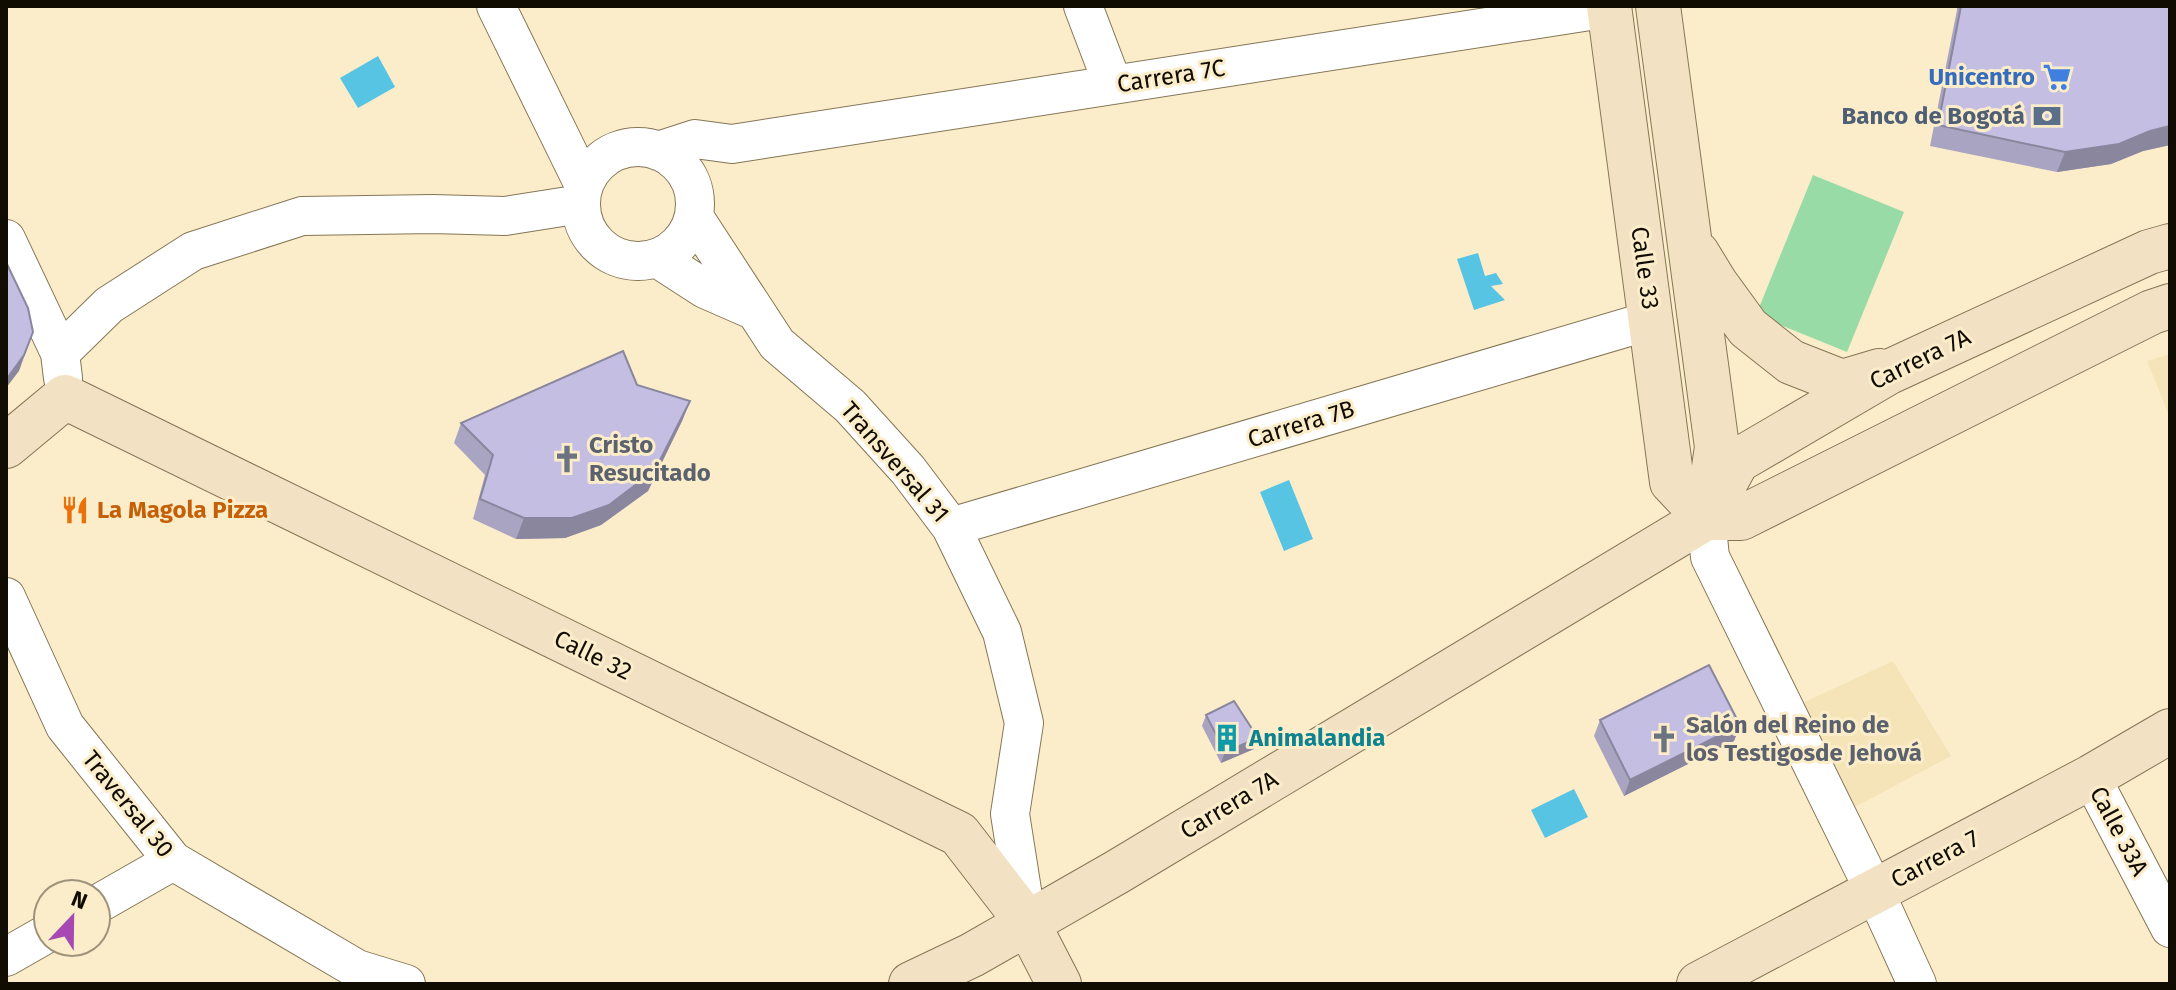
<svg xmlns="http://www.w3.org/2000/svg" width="2176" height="990" font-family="'Fira Sans',sans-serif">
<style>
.built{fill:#f6e4b9}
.green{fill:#98dba6}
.water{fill:#58c4e4}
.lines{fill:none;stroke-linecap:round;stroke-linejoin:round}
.street-casing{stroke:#847656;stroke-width:40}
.secondary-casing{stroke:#847656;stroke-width:46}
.street{stroke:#fff;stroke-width:38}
.secondary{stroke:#f3e1c4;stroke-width:44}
.wall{fill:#a9a4c2}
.shaded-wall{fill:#89869e}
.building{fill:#c4bfe2;stroke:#89869e;stroke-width:2}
.labels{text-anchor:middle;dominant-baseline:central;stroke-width:6;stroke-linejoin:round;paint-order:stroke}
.street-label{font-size:24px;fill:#110c02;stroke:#fcedca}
.shop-label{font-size:24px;font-weight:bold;fill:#366cbe;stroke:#fcedca;text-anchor:end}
.service-label{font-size:24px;font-weight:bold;fill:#4e5e75;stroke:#fcedca;text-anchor:end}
.worship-label{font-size:24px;font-weight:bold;fill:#5b616d;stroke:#fcedca;text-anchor:start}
.food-label{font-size:24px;font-weight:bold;fill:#c56008;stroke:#fcedca;text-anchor:start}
.culture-label{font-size:24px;font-weight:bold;fill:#0d838f;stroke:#fcedca;text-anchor:start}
</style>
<rect width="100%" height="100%" fill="#fcedca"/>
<path class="built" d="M2170,354V418L2147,361Z
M1893,661L1951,756L1855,807L1798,705Z"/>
<path class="green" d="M1813,175L1904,212L1847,352L1756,315Z"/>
<path class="water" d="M378,56L395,87L358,108L340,78Z
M1478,253L1485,276L1496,273L1503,284L1491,286L1505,300L1474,310L1457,259Z
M1289,480L1313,539L1284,551L1260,492Z
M1574,789L1588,817L1545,838L1531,810Z"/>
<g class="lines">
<defs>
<path id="street" d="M496,6L583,183
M1083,6L1113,85
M581 204a57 57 0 1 1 114 0a57 57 0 1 1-114 0Z
M658,151L695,139L732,144L1609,8
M694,217L777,344L850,406L908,470L951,527L1002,632L1024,723L1010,814L1027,922
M6,239L60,353L63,378
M657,258L705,289L753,310
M60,353L109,305L193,251L302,216L433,214L505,216L581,204
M1706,518L1710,557L1874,890L1917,984
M951,527L1652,320
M6,597L65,726L173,861L357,969L406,984
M2091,777L2170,928
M96,905L173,861
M6,957L48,933"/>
<path id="secondary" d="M1609,6L1672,482L1706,518
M1658,6L1717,447L1710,495
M1697,253L1716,284L1748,328L1791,362L1842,382L1879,371
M6,446L65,397L959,834L1027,922L1059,984
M1706,518H1741L2152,312L2170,306
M911,984L972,955L1117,872L1706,518L1737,461L1889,372L2149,252L2170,246
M1699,984L2091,777L2170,731"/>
</defs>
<use href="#street" class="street-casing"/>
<use href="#secondary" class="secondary-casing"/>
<use href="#street" class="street"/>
<use href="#secondary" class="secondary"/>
</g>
<path class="wall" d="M1957,6H2170V145L2143,151L2111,164L2057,172L1930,146L1957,10Z
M637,385L690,401L682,421L648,491L601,525L565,538L516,539L473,519L485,475L454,443L461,423Z
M1206,715L1258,738L1254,749L1221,763L1202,726Z
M1600,720L1740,725L1734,741L1624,796L1594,736Z"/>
<path class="shaded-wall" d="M2170,126V145L2143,151L2111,164L2057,172L2065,152Z
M33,332L19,371L6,388V380Z
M690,401L682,421L648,491L601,525L565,538L516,539L524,518Z
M1740,725L1734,741L1624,796L1630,780Z
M1258,738L1254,749L1221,763L1225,752Z"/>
<path class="building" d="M1961,6H2170V126L2150,131L2119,144L2065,152L1938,125Z
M6,262L28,308L33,332L24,355L6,380Z
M623,351L637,385L690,401L655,470L609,505L572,518H524L480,499L493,455L461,423Z
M1709,665L1740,725L1630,780L1600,720Z
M1234,701L1258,738L1225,752L1206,715Z"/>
<defs>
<symbol id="supermarket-bare" viewBox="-9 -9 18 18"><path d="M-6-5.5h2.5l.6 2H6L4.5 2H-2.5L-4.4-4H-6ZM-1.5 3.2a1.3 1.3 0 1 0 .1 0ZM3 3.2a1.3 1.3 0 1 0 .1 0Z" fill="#3f7fe0" stroke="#fcedca" stroke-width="2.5" paint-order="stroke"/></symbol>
<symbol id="bank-bare" viewBox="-9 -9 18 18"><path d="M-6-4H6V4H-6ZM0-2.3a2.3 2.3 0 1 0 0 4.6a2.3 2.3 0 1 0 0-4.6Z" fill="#5c6f8a" stroke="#fcedca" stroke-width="2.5" paint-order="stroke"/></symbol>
<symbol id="church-bare" viewBox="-9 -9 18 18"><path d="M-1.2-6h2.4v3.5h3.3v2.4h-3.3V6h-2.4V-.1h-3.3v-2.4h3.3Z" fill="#6b7280" stroke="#fcedca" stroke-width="2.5" paint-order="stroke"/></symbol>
<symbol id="restaurant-bare" viewBox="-9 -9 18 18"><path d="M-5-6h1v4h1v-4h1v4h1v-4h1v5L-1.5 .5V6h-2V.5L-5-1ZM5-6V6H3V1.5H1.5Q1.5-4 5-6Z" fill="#e8710a" stroke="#fcedca" stroke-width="2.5" paint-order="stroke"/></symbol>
<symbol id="building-bare" viewBox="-9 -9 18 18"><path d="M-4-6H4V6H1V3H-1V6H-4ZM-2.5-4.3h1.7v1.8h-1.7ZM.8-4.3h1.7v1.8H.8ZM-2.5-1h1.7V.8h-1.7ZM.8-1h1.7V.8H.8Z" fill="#0f9aa8" stroke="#fcedca" stroke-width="2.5" paint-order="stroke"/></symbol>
</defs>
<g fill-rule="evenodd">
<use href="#supermarket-bare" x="2037" y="57" width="40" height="40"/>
<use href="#bank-bare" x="2027" y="96" width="40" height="40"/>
<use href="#church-bare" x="547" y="439" width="40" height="40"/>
<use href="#restaurant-bare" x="55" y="490" width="40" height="40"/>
<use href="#building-bare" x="1207" y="718" width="40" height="40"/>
<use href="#church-bare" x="1644" y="719" width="40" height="40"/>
</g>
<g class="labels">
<g class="street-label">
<text transform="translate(1171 76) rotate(-9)">Carrera 7C</text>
<text transform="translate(1645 268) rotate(82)">Calle 33</text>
<text transform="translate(1920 359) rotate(-26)">Carrera 7A</text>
<text transform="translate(1301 424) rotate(-17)">Carrera 7B</text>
<text transform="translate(895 462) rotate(49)">Transversal 31</text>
<text transform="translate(593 655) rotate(26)">Calle 32</text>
<text transform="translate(128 804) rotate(51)">Traversal 30</text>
<text transform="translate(1229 805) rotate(-31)">Carrera 7A</text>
<text transform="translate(2119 831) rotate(62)">Calle 33A</text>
<text transform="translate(1935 859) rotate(-28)">Carrera 7</text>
</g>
<g class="shop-label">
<text x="2035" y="77">Unicentro</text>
</g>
<g class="service-label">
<text x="2025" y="116">Banco de Bogotá</text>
</g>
<g class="worship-label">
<text x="589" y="445">Cristo<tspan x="589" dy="28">Resucitado</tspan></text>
<text x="1686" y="725">Salón del Reino de<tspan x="1686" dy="28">los Testigosde Jehová</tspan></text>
</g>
<g class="food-label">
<text x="97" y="510">La Magola Pizza</text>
</g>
<g class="culture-label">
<text x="1249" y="738">Animalandia</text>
</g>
</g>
<rect width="2176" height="990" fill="none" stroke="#110c02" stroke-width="16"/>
<g transform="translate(72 918) rotate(22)"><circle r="38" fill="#fcedca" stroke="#9e937a" stroke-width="2"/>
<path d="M0-6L14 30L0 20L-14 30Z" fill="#a649b3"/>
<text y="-12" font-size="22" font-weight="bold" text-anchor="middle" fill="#110c02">N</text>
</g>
</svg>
